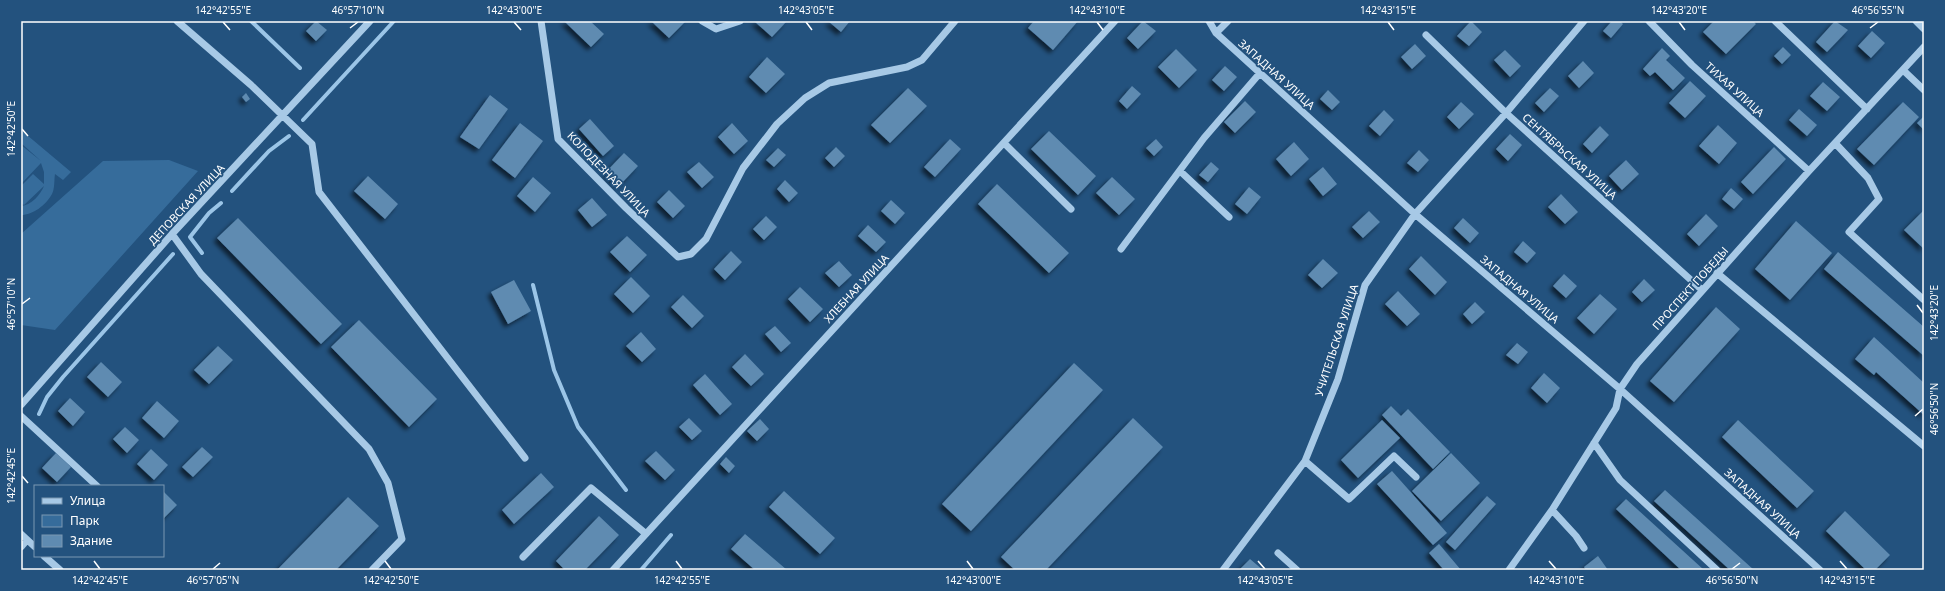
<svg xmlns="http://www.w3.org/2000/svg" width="1945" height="591" font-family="'Noto Sans',sans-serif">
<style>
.green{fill:#366c9b}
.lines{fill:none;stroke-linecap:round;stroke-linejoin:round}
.stream{stroke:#9bc5e7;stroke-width:4}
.building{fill:#5f8bb1;filter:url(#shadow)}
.minor{stroke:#a7c9e6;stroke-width:7}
.ticks{fill:none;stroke:#fff;stroke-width:1.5}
.labels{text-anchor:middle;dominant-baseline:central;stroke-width:3.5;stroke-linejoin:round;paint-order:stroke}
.street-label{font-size:11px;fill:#fff;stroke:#23527e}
.neatline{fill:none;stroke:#fff;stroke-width:1.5}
.ticks-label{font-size:10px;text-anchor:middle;fill:#fff}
</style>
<defs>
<filter id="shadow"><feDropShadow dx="-3.5" dy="3.5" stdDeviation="2" flood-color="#0009"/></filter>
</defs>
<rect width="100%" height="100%" fill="#23527e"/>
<path class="green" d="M21,130L71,172L63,180L55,174C54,180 55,188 52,194C46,205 33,215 21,215V206C32,205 40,195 44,186L24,205L21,203V186L33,174L44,184V172L41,163L21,184V145L41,161L21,143Z
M169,160L198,171L55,330L21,325V234L103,161Z"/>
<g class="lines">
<path class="stream" d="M251,21L300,68
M303,120L394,21
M232,191L269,151L289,136
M202,253L190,237L209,213L221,203
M533,285L554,370L578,427L626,490
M39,414L47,397L63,377L173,254
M641,570L671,535"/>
</g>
<path class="building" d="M316,21L327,30L316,41L306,31Z
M564,21H590L604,34L591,47Z
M651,21H686L669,38Z
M754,21H787L772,37Z
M828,21H850L841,32Z
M1034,21H1078L1053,50L1028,28Z
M1143,21L1156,31L1138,49L1127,38Z
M1471,21L1482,32L1469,46L1457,36Z
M1612,21H1620L1623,24L1611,38L1603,31Z
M1714,21H1753L1756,24L1726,54L1703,32Z
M1835,21L1848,30L1827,52L1816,42Z
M1872,31L1885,43L1871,58L1858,46Z
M1415,44L1426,56L1412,69L1401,57Z
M1783,47L1791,55L1782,64L1774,56Z
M1662,48L1670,56L1666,60L1685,78L1673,90L1655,72L1650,76L1643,69Z
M1176,49L1197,70L1179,88L1158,67Z
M1505,50L1521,66L1510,77L1494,60Z
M767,57L785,74L766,93L749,77Z
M1583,61L1594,73L1579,88L1568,76Z
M1225,66L1237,77L1224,91L1212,80Z
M1690,81L1706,96L1685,118L1669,103Z
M1823,82L1840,97L1827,111L1810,96Z
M1132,86L1141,94L1127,109L1119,101Z
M908,88L927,106L890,143L871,125Z
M1550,88L1559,96L1544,112L1535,103Z
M1328,90L1340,102L1332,110L1320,99Z
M246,93L250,99L246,102L242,97Z
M490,95L508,109L479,149L460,137Z
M1245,101L1256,112L1235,133L1224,122Z
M1461,102L1474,114L1459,129L1447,117Z
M1903,102L1919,117L1874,165L1857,149Z
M1799,109L1817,125L1807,136L1789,120Z
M1384,110L1394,120L1380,136L1369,126Z
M1924,116V130L1917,123Z
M590,119L614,146L603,156L579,129Z
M520,123L543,141L515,178L492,160Z
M732,123L748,141L734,154L718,137Z
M1718,125L1737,143L1719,164L1699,146Z
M1600,126L1609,135L1592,153L1583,144Z
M1049,131L1096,176L1078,195L1031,149Z
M1510,134L1522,145L1508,161L1496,149Z
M950,139L961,149L935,177L924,167Z
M1156,139L1163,147L1154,156L1146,148Z
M1294,142L1309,159L1291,176L1276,159Z
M836,147L845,156L834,167L825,158Z
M1774,147L1786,159L1753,194L1741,182Z
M778,148L786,155L774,167L766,160Z
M1419,150L1429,160L1418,172L1407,163Z
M624,153L638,166L620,185L606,172Z
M1626,160L1639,174L1622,190L1609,176Z
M699,162L714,177L702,188L687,172Z
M1211,162L1219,169L1208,182L1199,175Z
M1323,167L1337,184L1323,196L1309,179Z
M368,176L398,204L385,219L354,191Z
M533,177L551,193L535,212L517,196Z
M1112,177L1135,199L1119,215L1096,193Z
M785,180L798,193L789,202L777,189Z
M997,184L1069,253L1049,273L978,204Z
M1249,187L1261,197L1247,214L1235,204Z
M1731,188L1743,199L1734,209L1722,199Z
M669,190L685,206L673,218L657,202Z
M1561,194L1578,212L1565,224L1548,207Z
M592,198L607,215L592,227L578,210Z
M891,200L905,213L895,224L881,211Z
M1924,210V249L1904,230Z
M1369,211L1380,222L1363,238L1352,227Z
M1706,214L1718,226L1699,246L1687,234Z
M766,216L777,227L764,240L753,229Z
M238,218L342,324L321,344L217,238Z
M1463,218L1479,233L1470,243L1454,228Z
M1796,221L1832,253L1790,300L1755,269Z
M868,225L886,242L876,252L858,236Z
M627,236L647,255L630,272L610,252Z
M1523,241L1536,253L1527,263L1514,252Z
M731,251L742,262L725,280L714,269Z
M1838,252L1924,327V356L1824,269Z
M1421,256L1447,282L1435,295L1409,269Z
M1323,259L1338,273L1322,288L1308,275Z
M839,261L852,275L839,287L825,273Z
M1564,274L1577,286L1566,298L1553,286Z
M631,277L650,296L633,313L614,294Z
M1644,279L1655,290L1642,302L1632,292Z
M514,280L531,311L508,324L491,292Z
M800,287L823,309L810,322L788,299Z
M1398,291L1420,314L1407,326L1385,304Z
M1600,294L1617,309L1594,334L1577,318Z
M683,295L704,316L692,328L671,307Z
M1475,302L1485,312L1472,324L1463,314Z
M1716,307L1740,329L1674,402L1650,381Z
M359,320L437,399L409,427L331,347Z
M775,326L791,343L781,352L765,334Z
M641,332L656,349L642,362L626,346Z
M1874,337L1924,383V415L1876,372L1874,375L1855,359Z
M1517,343L1528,352L1518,364L1506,355Z
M218,346L233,360L209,384L194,370Z
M745,354L764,374L751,386L732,367Z
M101,362L122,382L108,397L87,377Z
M1074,363L1103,390L971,531L942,504Z
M1544,373L1560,388L1547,403L1531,388Z
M705,374L732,404L720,415L693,385Z
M70,398L85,412L73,426L58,411Z
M157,401L179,421L164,438L142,418Z
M1391,406L1401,416L1408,409L1450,452L1433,469L1382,415Z
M689,418L702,431L692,440L679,427Z
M1133,418L1163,447L1046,570H1015L1001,557Z
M760,419L769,429L757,441L747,431Z
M1382,420L1400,438L1358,478L1341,460Z
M1738,420L1814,491L1797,508L1722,437Z
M125,427L139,440L127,453L113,439Z
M202,447L213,457L193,477L182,467Z
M151,449L168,465L154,480L137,464Z
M656,451L675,470L665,480L645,461Z
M56,453L71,467L57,482L42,468Z
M1451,453L1480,483L1441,521L1412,491Z
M726,457L735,466L729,473L720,464Z
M1392,471L1447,533L1433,545L1377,484Z
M541,473L554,487L514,524L502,510Z
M1665,490L1754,570H1730L1654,501Z
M163,491L177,505L163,519Z
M784,491L835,538L820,554L769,507Z
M1487,496L1496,504L1455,550L1446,542Z
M348,497L379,526L336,570H277Z
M1626,499L1704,570H1681L1616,509Z
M1845,511L1890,555L1875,570H1866L1826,531Z
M599,516L619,535L585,570H565L556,561Z
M745,534L787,570H755L731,549Z
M1439,544L1461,570H1444L1429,553Z
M1598,556L1608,570H1586L1584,567Z
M1250,559L1263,570H1239Z"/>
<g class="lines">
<path class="minor" d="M177,21L251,85L312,144L319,192L525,458
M541,21L558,139L626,208L678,257L691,254L706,239L743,168L777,124L805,98L829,83L907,67L922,60L955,21
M702,21L716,29L740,21
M1209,21L1216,33L1415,214L1620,389L1820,570
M1649,21L1692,65L1809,171
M1775,21L1867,109
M1916,21L1924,29
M1216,33L1228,21
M1426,35L1506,113L1702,290
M1903,70L1924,90
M1004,143L1071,209
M1835,143L1868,178L1879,199L1849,232L1924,300
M1180,171L1229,217
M172,234L201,274L369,449L388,483L402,539L372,570
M1121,249L1204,138L1260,73
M1717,273L1924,446
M21,405L172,234L370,21
M21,416L97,486
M1594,443L1620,480L1717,570
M1305,461L1349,499L1394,456L1416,477
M1552,510L1576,536L1584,548
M21,534L35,547
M21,547L27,540
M1278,553L1297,570
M44,556L60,570
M523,557L591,488L645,533
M613,570L1115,21
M1223,570L1305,461L1338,379L1365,285L1415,214L1506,113L1584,21
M1509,570L1552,510L1616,408L1620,389L1637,364L1809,171L1924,47"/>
</g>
<path class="ticks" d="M223,22L230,30M514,22L521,30M806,22L812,30M1097,22L1103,30M1388,22L1394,30M1679,22L1685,30M350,28L358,22M1870,28L1878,22M22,129L28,136M22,304L30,298M1917,305L1923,313M1915,416L1923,409M22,476L28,483M94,561L100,569M385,561L391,569M676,561L682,569M967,561L973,569M1258,561L1265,569M1549,561L1556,569M1840,561L1847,569M213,569L220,563M1732,569L1740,563"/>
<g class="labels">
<g class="street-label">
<text transform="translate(1277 74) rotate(42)">ЗАПАДНАЯ УЛИЦА</text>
<text transform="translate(1735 89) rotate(42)">ТИХАЯ УЛИЦА</text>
<text transform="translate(1570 156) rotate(42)">СЕНТЯБРЬСКАЯ УЛИЦА</text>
<text transform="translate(609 174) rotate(46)">КОЛОДЕЗНАЯ УЛИЦА</text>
<text transform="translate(186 204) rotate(-47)">ДЕПОВСКАЯ УЛИЦА</text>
<text transform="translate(856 288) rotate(-47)">ХЛЕБНАЯ УЛИЦА</text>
<text transform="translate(1690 288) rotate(-48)">ПРОСПЕКТ ПОБЕДЫ</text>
<text transform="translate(1520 289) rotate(40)">ЗАПАДНАЯ УЛИЦА</text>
<text transform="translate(1336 340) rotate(-72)">УЧИТЕЛЬСКАЯ УЛИЦА</text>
<text transform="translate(1763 503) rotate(42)">ЗАПАДНАЯ УЛИЦА</text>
</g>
</g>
<rect width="1945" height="591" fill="none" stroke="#23527e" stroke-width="44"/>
<rect x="34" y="485" width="130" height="72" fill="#23527e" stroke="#7b97b2"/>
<rect x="42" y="498" width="20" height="6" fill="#a7c9e6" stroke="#7b97b2"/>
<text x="70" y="505" font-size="12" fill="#ffffff">Улица</text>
<rect x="42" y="515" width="20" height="12" fill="#366c9b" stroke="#7b97b2"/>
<text x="70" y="525" font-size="12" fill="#ffffff">Парк</text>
<rect x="42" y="535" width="20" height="12" fill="#5f8bb1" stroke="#7b97b2"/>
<text x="70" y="545" font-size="12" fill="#ffffff">Здание</text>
<rect x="22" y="22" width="1901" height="547" class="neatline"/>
<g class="ticks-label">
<text x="223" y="14">142°42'55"E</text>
<text x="358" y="14">46°57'10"N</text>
<text x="514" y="14">142°43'00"E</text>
<text x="806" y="14">142°43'05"E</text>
<text x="1097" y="14">142°43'10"E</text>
<text x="1388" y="14">142°43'15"E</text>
<text x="1679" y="14">142°43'20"E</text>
<text x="1878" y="14">46°56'55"N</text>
<text transform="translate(11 129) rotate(-90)" y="4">142°42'50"E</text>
<text transform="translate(11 304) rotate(-90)" y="4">46°57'10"N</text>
<text transform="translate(1934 313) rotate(-90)" y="4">142°43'20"E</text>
<text transform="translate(1934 409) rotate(-90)" y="4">46°56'50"N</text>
<text transform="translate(11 476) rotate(-90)" y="4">142°42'45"E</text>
<text x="100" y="584">142°42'45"E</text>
<text x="213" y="584">46°57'05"N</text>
<text x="391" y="584">142°42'50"E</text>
<text x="682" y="584">142°42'55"E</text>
<text x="973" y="584">142°43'00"E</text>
<text x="1265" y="584">142°43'05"E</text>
<text x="1556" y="584">142°43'10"E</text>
<text x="1732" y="584">46°56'50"N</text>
<text x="1847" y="584">142°43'15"E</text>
</g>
</svg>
